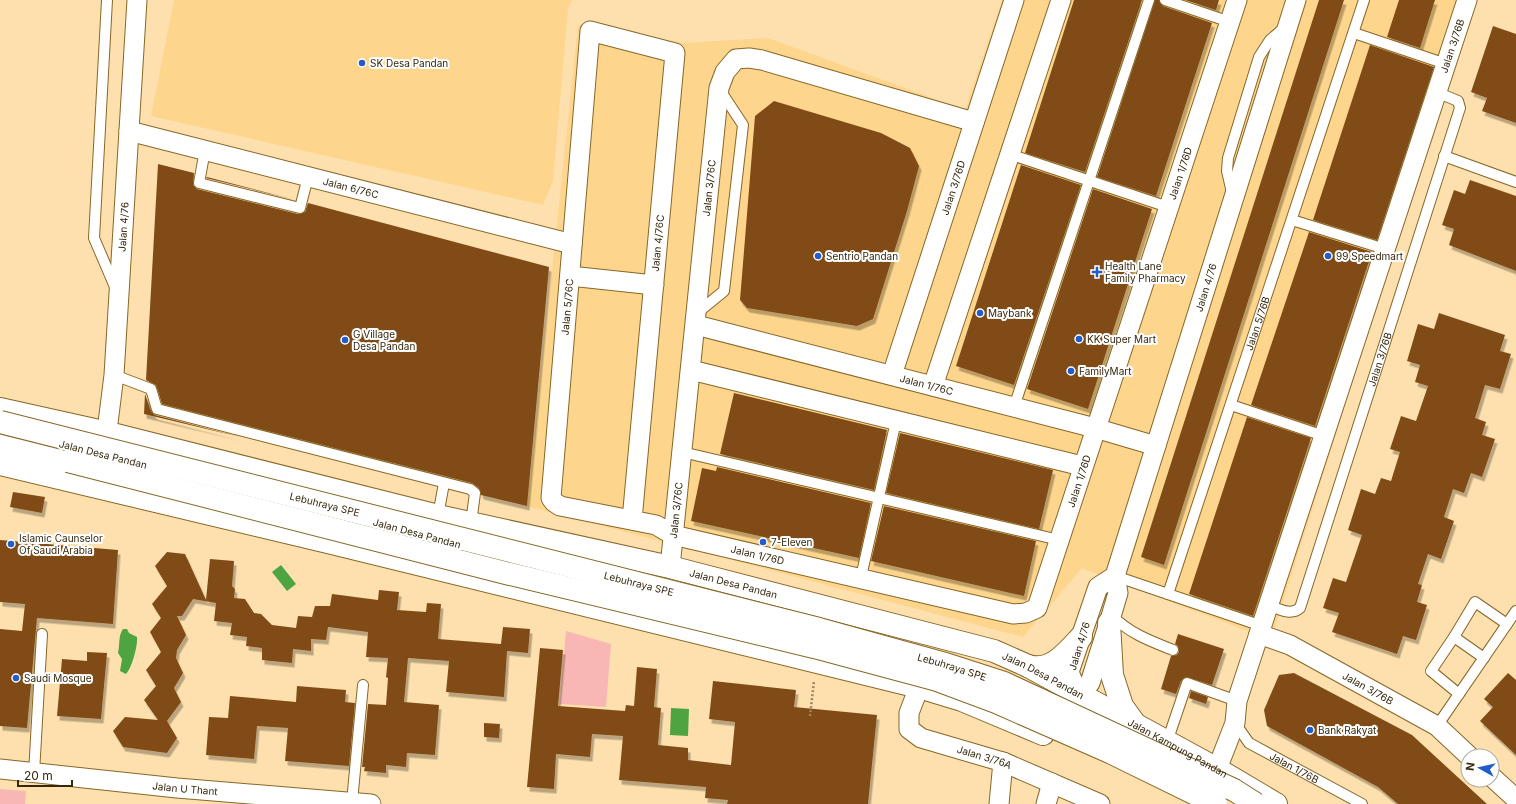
<svg xmlns="http://www.w3.org/2000/svg" width="1516" height="804" font-family="Inter,sans-serif">
<style>
.built{fill:#fed58d}
.green{fill:#f8b7b5}
.water{fill:#4da440}
.building{fill:#804c16;filter:url(#shadow)}
.lines{fill:none;stroke-linecap:round;stroke-linejoin:round}
.service-casing{stroke:#886727;stroke-width:12}
.minor-casing{stroke:#886727;stroke-width:21}
.tertiary-casing{stroke:#886727;stroke-width:24}
.motorway-casing{stroke:#886727;stroke-width:24}
.path{stroke:#9b855e;stroke-width:2.5;stroke-dasharray:2 2;stroke-linecap:butt}
.service{stroke:#fff;stroke-width:10}
.minor{stroke:#fff;stroke-width:19}
.tertiary{stroke:#fff;stroke-width:22}
.motorway{stroke:#fff;stroke-width:22}
.motorway-bridge-casing{stroke:#886727;stroke-width:24;stroke-linecap:butt}
.motorway-bridge{stroke:#fff;stroke-width:22}
.poi-dot{fill:#215dc9;stroke:#fff;stroke-width:1.5}
.labels{text-anchor:middle;dominant-baseline:central;stroke-width:4;stroke-linejoin:round;paint-order:stroke}
.street-label{font-size:10px;fill:#35270d;stroke:#fff}
.poi-label{font-size:10px;fill:#35270d;stroke:#fff;text-anchor:start}
</style>
<defs>
<filter id="shadow"><feDropShadow dx="2.5" dy="4.5" stdDeviation="0" flood-color="#0004"/></filter>
</defs>
<rect width="100%" height="100%" fill="#fde0ad"/>
<path class="built" d="M174,0H572L568,9L553,181L543,205L151,116Z
M1002,0H1473L1271,640L1082,568L1023,637L527,506L578,25L683,43L768,38L965,110Z"/>
<path class="green" d="M566,631L611,644L606,707L560,704Z
M0,789L26,791L25,804H0Z"/>
<path class="water" d="M281,565L296,584L287,591L272,572Z
M123,629H127L129,633L137,637C138,645 132,668 126,674L120,671L122,659L118,653C120,645 118,636 123,629Z
M671,708L689,709L688,736L670,735Z"/>
<path class="building" d="M1074,0H1142L1085,172L1025,153Z
M1155,0H1159L1163,6L1212,23L1156,196L1097,177Z
M1185,0H1219L1216,10Z
M1319,0H1344L1164,565L1141,557Z
M1399,0H1435L1420,48L1387,37Z
M1493,26L1516,34V123L1482,111L1487,98L1471,92Z
M1370,45L1434,67L1377,240L1313,220Z
M774,101L881,133L910,148L919,166L907,211L873,319L857,326L747,308L740,300L755,116Z
M158,164L194,173L193,185L197,189L298,214L305,212L308,203L549,267L527,506L481,495L479,488L472,483L162,404L156,385L146,380Z
M1021,165L1081,185L1014,385L956,366Z
M207,177L295,200L206,178Z
M1470,180L1516,196V271L1449,245L1454,229L1442,225L1454,190L1465,194Z
M1093,189L1152,209L1088,409L1027,389Z
M1309,232L1372,252L1315,426L1251,405Z
M1439,313L1505,335L1500,351L1511,354L1500,389L1485,385L1475,418L1486,422L1482,435L1495,439L1482,477L1471,473L1464,493L1453,489L1444,517L1454,521L1441,559L1428,554L1418,584L1422,585L1417,602L1427,605L1416,640L1403,636L1397,654L1332,632L1339,613L1323,608L1333,578L1346,582L1362,535L1348,530L1361,489L1375,494L1381,478L1391,481L1400,452L1390,449L1401,416L1416,421L1428,386L1415,382L1420,365L1407,361L1418,324L1434,329Z
M734,393L887,430L874,490L720,454Z
M145,394L151,411L155,415L240,437L144,414Z
M1247,417L1311,438L1253,616L1189,594Z
M900,433L1053,470L1039,529L886,493Z
M717,467L871,503L859,558L691,521L702,468L716,471Z
M13,492L45,497L42,513L10,507Z
M884,506L1036,541L1024,596L871,561Z
M0,540L118,550L113,624L37,618L27,728L0,726V629L22,631L25,604L0,602Z
M167,552L185,554L206,600L210,559L234,561L232,586L235,589L234,598L245,599L254,613L261,614L272,625L296,628L298,616L312,617L315,606H330L332,594L378,600L379,590L399,592L397,610L426,612L427,603L441,604L438,639L501,644L503,627L530,629L528,653L507,651L504,697L446,692L449,661L408,658L404,702L439,705L435,755L407,753L406,767L386,765V773L364,771L365,767H362L368,704L386,705L388,678L386,677L388,658L366,657L368,632L328,627L326,640L311,639V651L293,649L292,663L262,660V648L246,646L247,637L230,635L232,623L214,621L216,603L193,599L182,616H177L186,635L177,650L176,658L183,673L174,688L181,702L167,721L177,738L167,753L123,747L113,731L125,717L158,720L144,700L156,686L146,670L161,652L150,632L161,618L152,604L167,586L155,566Z
M1178,634L1224,649L1212,685L1186,677L1181,681L1176,694L1161,689L1171,656L1177,655L1179,652L1178,646L1175,644Z
M540,648L563,650L558,706L625,711L626,705L634,706L637,667L657,669L654,707L661,708L658,745L688,748V760L731,765L735,722L709,719L713,681L796,690L794,707L877,715L868,804H727L728,800L705,798L706,787L619,780L623,736L592,734L590,757L556,754L554,789L527,787Z
M87,652L107,653L101,719L57,716L62,659L87,661Z
M1294,673L1412,735L1487,804H1398L1378,787L1267,726L1264,710L1279,675Z
M1508,673L1516,680V755L1480,721L1493,707L1484,699Z
M297,686L346,690L345,702L355,703L349,766L285,761L288,728L257,726L254,759L206,755L209,717L228,718L230,696L296,702Z
M1191,691L1208,697L1206,704L1189,698Z
M484,723L500,724L499,738L484,737Z"/>
<g class="lines">
<defs>
<g id="service">
<path d="M107,0L94,238L115,287"/>
<path d="M1165,0L1230,22"/>
<path d="M1354,33L1446,64"/>
<path d="M205,150L199,183L300,208L308,177"/>
<path d="M1009,154L1168,207"/>
<path d="M1444,156L1516,182"/>
<path d="M1232,193L1227,171L1228,158L1259,57L1270,40L1284,28"/>
<path d="M1292,220L1385,249"/>
<path d="M697,313L724,291L743,125L720,90"/>
<path d="M114,375L151,389L157,409L470,489L475,493L471,523"/>
<path d="M1231,405L1324,436"/>
<path d="M1014,407L1149,0"/>
<path d="M682,452L1059,540"/>
<path d="M438,516L444,483"/>
<path id="s1" d="M1115,576L1168,594L1364,0"/>
<path d="M861,577L896,421"/>
<path d="M1168,594L1262,626"/>
<path id="s2" d="M1268,605C1279,609 1291,616 1300,608L1460,108L1458,101L1436,92"/>
<path d="M1111,615C1131,634 1148,640 1173,650"/>
<path d="M1454,637L1475,602L1507,624"/>
<path d="M1459,694L1431,671L1454,637L1484,658"/>
<path id="s3" d="M1235,723L1249,743L1362,804"/>
<path d="M1437,726L1516,611"/>
<path d="M1167,742L1187,683L1237,701"/>
<path d="M34,773L42,634"/>
<path d="M352,802L363,685"/>
</g>
<g id="minor">
<path id="s4" d="M129,131L572,244"/>
<path d="M570,276L654,285"/>
<path id="s5" d="M696,325L1095,428L1156,446"/>
<path d="M691,370L1082,466"/>
<path id="s6" d="M892,375L1014,0"/>
<path d="M933,386L1061,0"/>
<path id="s7" d="M105,447L114,375L137,0"/>
<path id="s8" d="M632,520L675,53L590,31L551,498L554,502L560,506L656,525L673,535L1013,614L1026,613L1037,608L1237,0"/>
<path id="s9" d="M670,567L719,88L725,72L736,59L749,58L762,60L974,122"/>
<path id="s10" d="M1115,576L1098,587L1069,672L1078,694L1090,683L1109,623L1118,593L1115,576L1296,0"/>
<path id="s11" d="M1259,634L1290,645L1437,726L1469,756"/>
<path id="s12" d="M919,687L909,713V729L921,738L1003,762L1100,804"/>
<path id="s13" d="M0,769L177,788L371,804"/>
<path id="s14" d="M1217,769L1235,723L1237,701L1467,0"/>
<path d="M1492,777L1516,799"/>
<path d="M999,804L1003,762"/>
<path d="M1046,804L1052,783"/>
</g>
<g id="tertiary">
<path id="s15" d="M0,409L108,433L438,516L670,567L994,651L1028,666L1217,769L1276,804"/>
<path d="M0,464L328,542L919,687L962,700L1043,734"/>
<path d="M1109,623L1112,675L1122,706L1135,724"/>
<path d="M1028,666C1051,673 1067,652 1081,637"/>
</g>
<path id="motorway" d="M0,443L68,461"/>
</defs>
<use href="#service" class="service-casing"/>
<use href="#minor" class="minor-casing"/>
<use href="#tertiary" class="tertiary-casing"/>
<use href="#motorway" class="motorway-casing"/>
<path class="path" d="M810,716L814,681"/>
<use href="#service" class="service"/>
<use href="#minor" class="minor"/>
<use href="#tertiary" class="tertiary"/>
<use href="#motorway" class="motorway"/>
<defs>
<g id="motorway-bridge">
<path id="s16" d="M0,422L819,629L942,663L1004,683L1234,790L1256,804"/>
<path d="M68,461L510,574L814,647L937,680L996,702L1112,753L1216,804"/>
</g>
</defs>
<use href="#motorway-bridge" class="motorway-bridge-casing"/>
<use href="#motorway-bridge" class="motorway-bridge"/>
</g>
<g class="poi-dot">
<circle cx="362" cy="63" r="4"/>
<circle cx="818" cy="256" r="4"/>
<circle cx="1328" cy="256" r="4"/>
<path d="M1095 266h4v4h4v4h-4v4h-4v-4h-4v-4h4z"/>
<circle cx="980" cy="313" r="4"/>
<circle cx="1079" cy="339" r="4"/>
<circle cx="345" cy="340" r="4"/>
<circle cx="1071" cy="371" r="4"/>
<circle cx="763" cy="542" r="4"/>
<circle cx="11" cy="544" r="4"/>
<circle cx="16" cy="678" r="4"/>
<circle cx="1310" cy="730" r="4"/>
</g>
<g class="labels">
<g class="street-label">
<text stroke="none"><textPath href="#s14" startOffset="761">Jalan 3/76B</textPath></text>
<text stroke="none"><textPath href="#s8" startOffset="1987">Jalan 1/76D</textPath></text>
<text stroke="none"><textPath href="#s4" startOffset="229">Jalan 6/76C</textPath></text>
<text stroke="none"><textPath href="#s9" startOffset="381">Jalan 3/76C</textPath></text>
<text stroke="none"><textPath href="#s6" startOffset="197">Jalan 3/76D</textPath></text>
<text stroke="none"><textPath href="#s7" startOffset="221">Jalan 4/76</textPath></text>
<text stroke="none"><textPath href="#s8" startOffset="278">Jalan 4/76C</textPath></text>
<text stroke="none"><textPath href="#s10" startOffset="564">Jalan 4/76</textPath></text>
<text transform="translate(567 307) rotate(-85)">Jalan 5/76C</text>
<text stroke="none"><textPath href="#s1" startOffset="341">Jalan 5/76B</textPath></text>
<text stroke="none"><textPath href="#s2" startOffset="295">Jalan 3/76B</textPath></text>
<text stroke="none"><textPath href="#s5" startOffset="238">Jalan 1/76C</textPath></text>
<text transform="translate(103 454) rotate(14)">Jalan Desa Pandan</text>
<text stroke="none"><textPath href="#s8" startOffset="1663">Jalan 1/76D</textPath></text>
<text stroke="none"><textPath href="#s16" startOffset="335">Lebuhraya SPE</textPath></text>
<text stroke="none"><textPath href="#s9" startOffset="57">Jalan 3/76C</textPath></text>
<text transform="translate(417 533) rotate(15)">Jalan Desa Pandan</text>
<text stroke="none"><textPath href="#s8" startOffset="1242">Jalan 1/76D</textPath></text>
<text stroke="none"><textPath href="#s16" startOffset="659">Lebuhraya SPE</textPath></text>
<text stroke="none"><textPath href="#s15" startOffset="754">Jalan Desa Pandan</textPath></text>
<text transform="translate(1079 646) rotate(-73)">Jalan 4/76</text>
<text stroke="none"><textPath href="#s16" startOffset="983">Lebuhraya SPE</textPath></text>
<text stroke="none"><textPath href="#s15" startOffset="1078">Jalan Desa Pandan</textPath></text>
<text stroke="none"><textPath href="#s11" startOffset="122">Jalan 3/76B</textPath></text>
<text stroke="none"><textPath href="#s15" startOffset="1231">Jalan Kampung Pandan</textPath></text>
<text stroke="none"><textPath href="#s12" startOffset="125">Jalan 3/76A</textPath></text>
<text stroke="none"><textPath href="#s3" startOffset="76">Jalan 1/76B</textPath></text>
<text stroke="none"><textPath href="#s13" startOffset="186">Jalan U Thant</textPath></text>
</g>
<g class="poi-label">
<text x="370" y="63">SK Desa Pandan</text>
<text x="826" y="256">Sentrio Pandan</text>
<text x="1336" y="256">99 Speedmart</text>
<text x="1105" y="266">Health Lane<tspan x="1105" dy="12">Family Pharmacy</tspan></text>
<text x="988" y="313">Maybank</text>
<text x="353" y="334">G Village<tspan x="353" dy="12">Desa Pandan</tspan></text>
<text x="1087" y="339">KK Super Mart</text>
<text x="1079" y="371">FamilyMart</text>
<text x="19" y="538">Islamic Caunselor<tspan x="19" dy="12">Of Saudi Arabia</tspan></text>
<text x="771" y="542">7-Eleven</text>
<text x="24" y="678">Saudi Mosque</text>
<text x="1318" y="730">Bank Rakyat</text>
</g>
</g>
<g transform="translate(1480 768) rotate(278)"><circle r="19" fill="#ffffff" stroke="#aea99e"/>
<path d="M0-3L7 15L0 10L-7 15Z" fill="#215dc9"/>
<text y="-6" font-size="11" font-weight="bold" text-anchor="middle" fill="#35270d">N</text>
</g>
<path d="M18 780v6h54v-6" fill="none" stroke="#35270d" stroke-width="2"/>
<text x="24" y="780" font-size="12" fill="#35270d" stroke="#ffffff" stroke-width="3" paint-order="stroke">20 m</text>
</svg>
